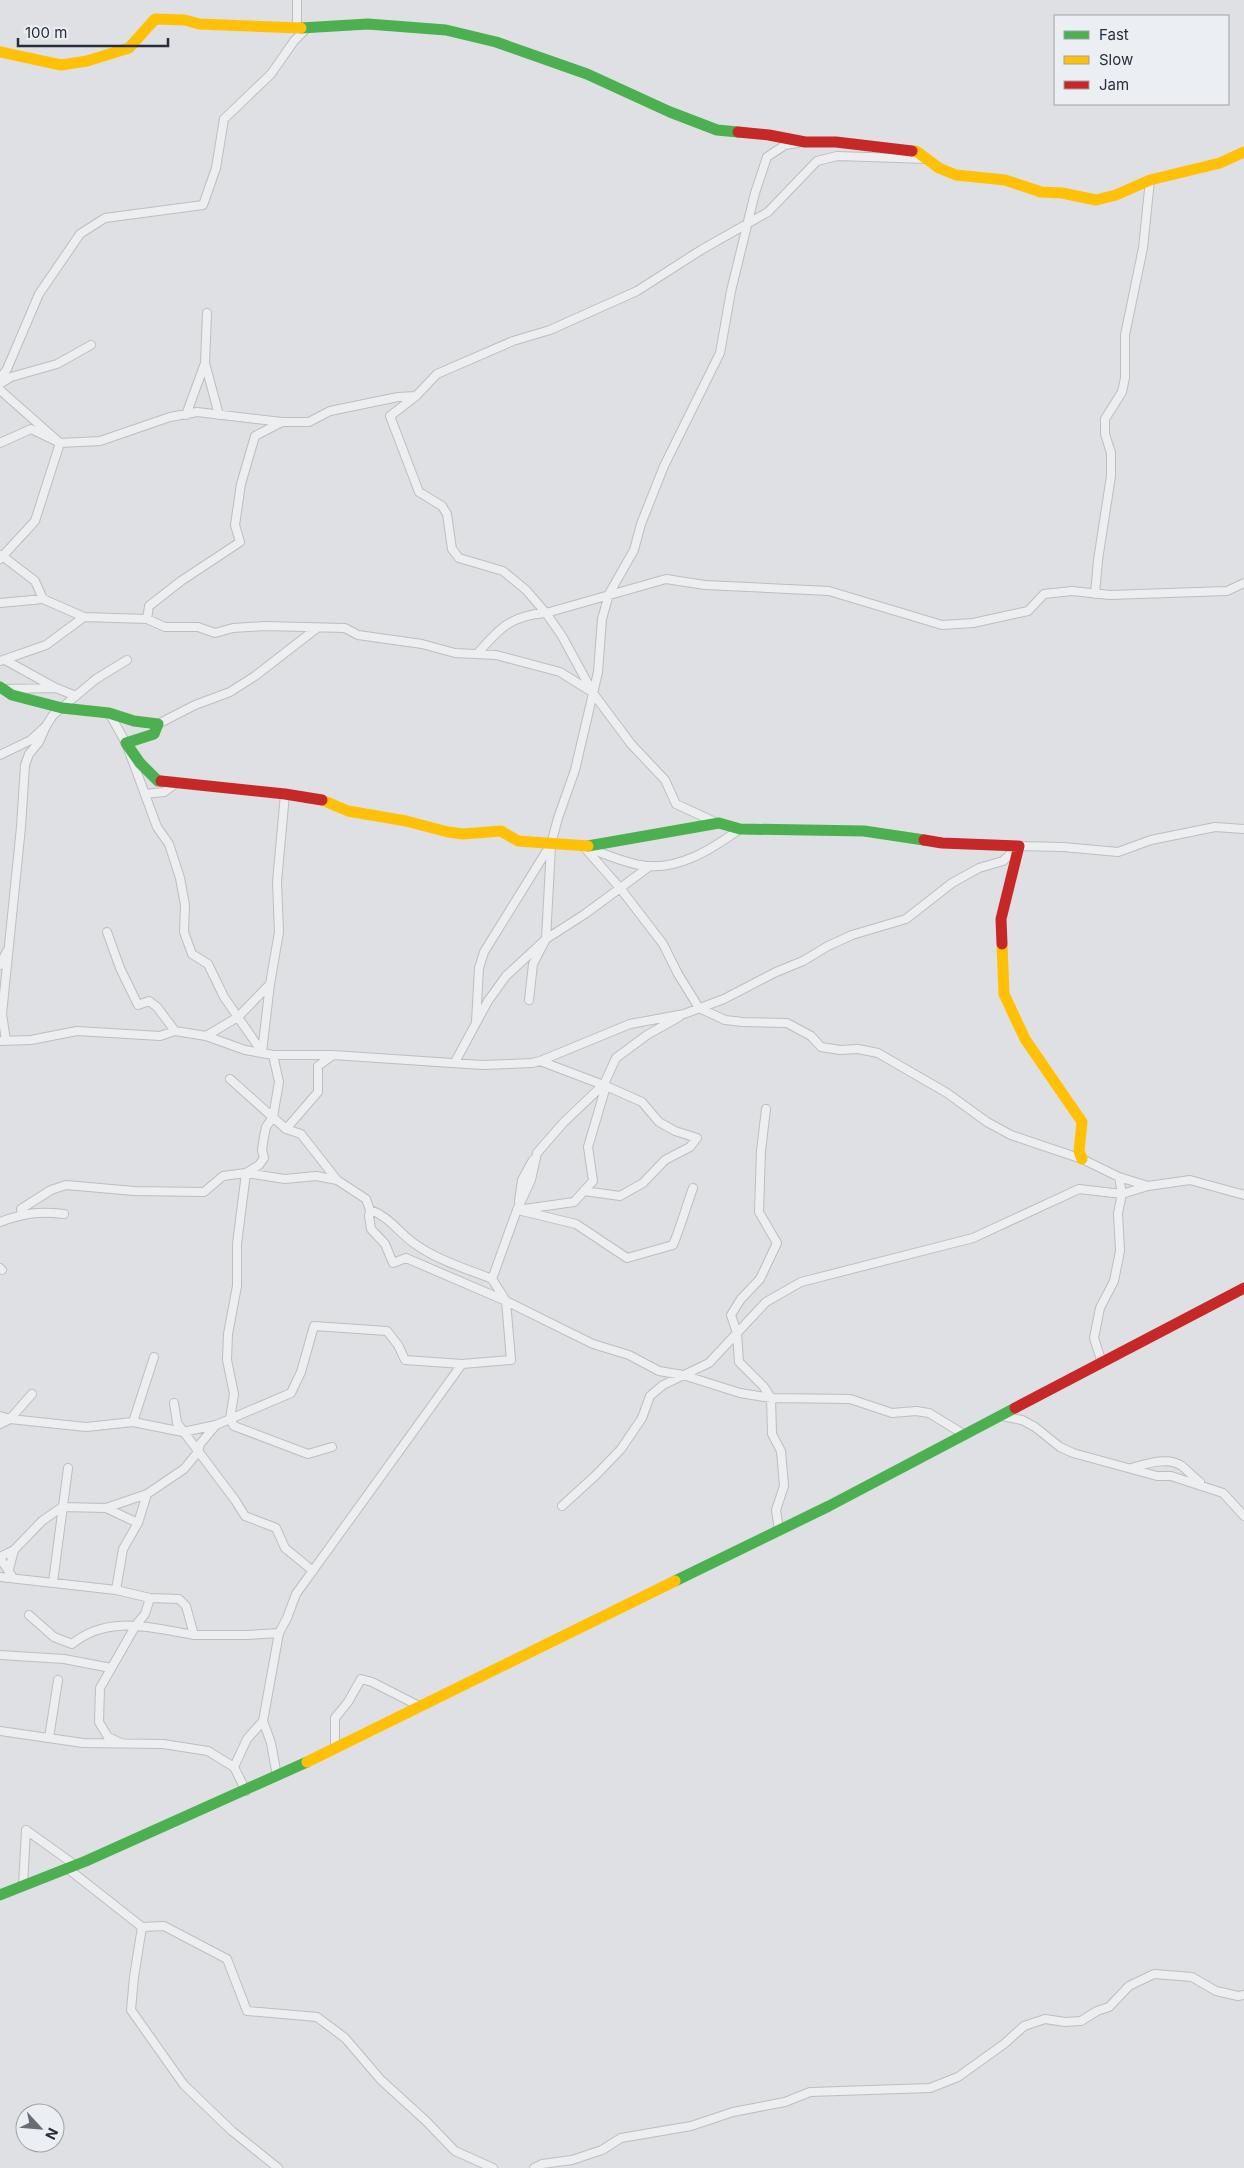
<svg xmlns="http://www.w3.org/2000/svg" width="1244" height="2168" font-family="Inter,sans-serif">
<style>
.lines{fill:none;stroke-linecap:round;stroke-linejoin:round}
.street-casing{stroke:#bcbec1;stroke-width:10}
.street{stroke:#edeef0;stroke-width:8}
.fast{stroke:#4caf50;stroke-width:11}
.slow{stroke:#ffc107;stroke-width:11}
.jam{stroke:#c62828;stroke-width:11}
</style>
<rect width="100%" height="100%" fill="#dee0e3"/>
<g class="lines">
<defs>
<path id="street" d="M297,0V27
M205,363L219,415
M0,379L7,369L39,294L80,234L105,218L203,205L216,168L224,119L271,74L294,41L307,28
M0,384L11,377L57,364L91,345
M0,390L60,443L100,441L170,417L197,412L282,422H309L330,411L398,397L416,396
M186,415L205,363L207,313
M0,443L31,429L60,443L35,521L0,559
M1,555L35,581L43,599
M1095,594L1098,560L1111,476V453L1105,434V419L1122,392L1125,378V335L1143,248L1150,180
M0,603L43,599L84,617L147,619L165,627H198L215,633L233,628L265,626L345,628L358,635L422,644L455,653L496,655L560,672L592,692
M147,619L149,606L181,581L240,542L235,525L241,484L255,436L282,422
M477,654C499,629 511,615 546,613L666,579L705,585L829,591L942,625L973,623L1028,611L1044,594L1072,591L1110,595L1227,591L1244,583
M5,660L54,687
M0,661L46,645L84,617
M4,689L56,688L76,696
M109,713L126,743L157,827L169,844L180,878L185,905L184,932L192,954L208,964L224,997L262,1052
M158,724L195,705L230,692L255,676L317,628
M0,755L31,740L46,726L53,715L96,679L127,660
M145,794L164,792L176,783
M715,822L676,804L665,780L631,744L593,693L562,636L546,613L526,590L503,571L459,558L452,549L447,514L442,506L419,492L390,416L416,396L437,374L513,341L550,330L637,291L701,250L768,212L817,161L837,156L927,159
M584,847L620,888L663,944L678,974L699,1008L725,1020L743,1022L787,1023L811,1036L821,1047L840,1050L858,1049L878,1053L947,1093L987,1122L1011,1135L1082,1159L1119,1177L1148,1186
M588,848C605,854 623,862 640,865C677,872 712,849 740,829
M107,932L120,968L138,1005L149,1001L157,1007L175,1031
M0,965L7,951
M529,1000L533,964L546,939L551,846
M476,1022L479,968L484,952L551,844L558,818L575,770L598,672L602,619L609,594L634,550L641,524L664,466L720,353L731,291L755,193L767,157L785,145L798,143
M206,1036L238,1017L270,984
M6,1040L2,1014L21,827L25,765L29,754L39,742L46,726
M0,1041L31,1040L77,1031L160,1036L175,1031L206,1036L245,1050L273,1055H333L482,1065L532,1063L540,1061L630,1024L684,1014L724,999L776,972L803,961L828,946L852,935L906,919L952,883L979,868L1003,861L1019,846L1063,847L1118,852L1151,840L1215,827L1244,829
M262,1052L270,984L279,932L277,882L285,794
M455,1062L488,1001L506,976L546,939L585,914L650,866
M230,1079L286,1129L301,1134L337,1180L366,1199L370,1210L369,1216L371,1229L385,1244L393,1263L406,1258L506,1301L593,1344L629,1355L659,1371L683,1375L740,1393L771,1398L850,1399L892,1413L916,1411L929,1413L965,1435
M766,1109L761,1151L759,1212L777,1243L760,1279L741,1299L731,1315L737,1333L739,1362L764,1387L771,1398L772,1434L781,1451L784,1486L776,1510L779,1530
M286,1129L318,1092V1066L333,1055
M584,1191L620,1196L643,1183L665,1160L690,1147L697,1138L675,1131L659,1122L642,1102L606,1086
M519,1201L522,1180L533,1160
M370,1210C389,1216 399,1233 415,1244C437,1260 467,1269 492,1279
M517,1210L531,1180L537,1153L564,1122L604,1084L616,1058L647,1035L679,1017
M522,1211L576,1224L627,1258L673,1245C681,1226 686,1207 693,1188
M22,1214L21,1209L51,1190L66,1185L134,1191L204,1192L223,1176L246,1173L259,1165L264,1158L262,1150L264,1137L266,1127L273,1117L279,1082L273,1055
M0,1222C24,1213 39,1211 64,1214
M0,1268L2,1270
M1102,1363L1094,1338L1100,1308L1114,1281L1120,1251L1118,1213L1122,1194L1148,1186L1190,1180L1244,1195
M174,1403L177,1423L235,1500L245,1516L276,1528L285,1548L313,1571
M0,1416L10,1419L86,1427L133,1422L183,1432L216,1425L291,1393L301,1372L314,1326L387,1331L398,1345L405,1360L462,1364
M1002,1416L1022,1420L1035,1427L1060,1447L1073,1453L1157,1476H1171L1223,1493L1244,1516
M133,1422L154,1357
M0,1424L10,1419L32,1394
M332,1447L308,1454L234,1426L230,1419L234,1394L227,1360L228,1334L237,1286V1244L246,1173L285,1179L316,1176L337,1180
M1131,1468C1146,1464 1168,1456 1182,1466C1188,1471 1193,1477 1200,1482
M562,1506L596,1475L621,1449L642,1418L650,1396L663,1385L709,1363L766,1302L801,1282L973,1238L1079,1189L1122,1194L1119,1177
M106,1508L138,1523
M0,1557L14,1550L42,1521L62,1507L106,1508L147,1494
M0,1558L13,1578
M9,1569L14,1550
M0,1577L116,1590L150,1598L179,1599L186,1606L194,1635H246L279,1633
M53,1582L68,1468
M116,1590L123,1549L138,1523L147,1494L184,1469L198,1452L200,1444L216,1425
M29,1615L54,1637L72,1644C108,1614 152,1628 194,1635
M0,1655L64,1659L111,1668
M0,1731L83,1743L163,1744L208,1751L234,1767L246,1791
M49,1738L58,1680
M121,1743L108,1737L99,1722L100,1688L136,1625L145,1614L150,1598
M335,1748V1718L348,1702L361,1679L372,1682L419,1706
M234,1767L247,1739L263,1721
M277,1776L271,1743L263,1721L279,1633L287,1618L296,1594L462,1364L511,1360L506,1301L492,1279L517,1210L574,1202L593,1181L588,1147L606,1086L540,1061
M26,1830L75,1865
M67,1868L142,1927L164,1926L227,1959L247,2011L317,2017L345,2038L381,2080L426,2121L455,2151L493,2168
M23,1886L26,1830
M142,1927L134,1977L131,2010L184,2085L232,2131L278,2168
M534,2168L542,2164L572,2160L602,2150L621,2138L691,2126L733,2112L785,2102L810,2092L930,2088L958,2077L1004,2044L1024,2026L1045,2019L1065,2022L1081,2021L1097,2011L1109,2007L1129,1986L1154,1974L1192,1977L1216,1991L1238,1996L1244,1995"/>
</defs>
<use href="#street" class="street-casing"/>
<use href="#street" class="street"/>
<path class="fast" d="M301,28L368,24L446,30L496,42L587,74L670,112L717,130L738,132
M0,687L12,695L62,708L109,713L134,721L158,724L154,734L126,743L140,763L158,781H161
M588,846L719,823L740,829L864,831L924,840
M675,1581L829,1506L1015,1408
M0,1895L86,1861L307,1762"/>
<path class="slow" d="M0,52L61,65L87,61L129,48L155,19L185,20L199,24L301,28
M912,151H916L939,168L956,175L1005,180L1041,192L1062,193L1096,200L1116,195L1150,180L1220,163L1244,152
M322,800L348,811L406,821L448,832L463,834L501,831L518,841L588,846
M1002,944L1004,994L1025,1039L1082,1122L1079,1151L1082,1159
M307,1762L675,1581"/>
<path class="jam" d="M738,132L769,135L805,142H836L912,151
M161,781L285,794L322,800
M924,840L942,843L1019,846L1001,919L1002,944
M1015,1408L1244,1288"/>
</g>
<rect x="1054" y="15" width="175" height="90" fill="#ebeef3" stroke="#9da1a9"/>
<rect x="1064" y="31" width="25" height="8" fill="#4caf50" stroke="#9da1a9"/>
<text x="1099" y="40" font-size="15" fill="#272e3a">Fast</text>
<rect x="1064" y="56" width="25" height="8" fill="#ffc107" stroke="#9da1a9"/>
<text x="1099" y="65" font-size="15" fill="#272e3a">Slow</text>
<rect x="1064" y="81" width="25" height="8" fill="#c62828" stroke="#9da1a9"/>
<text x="1099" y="90" font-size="15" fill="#272e3a">Jam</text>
<g transform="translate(40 2128) rotate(116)"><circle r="24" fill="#ebeef3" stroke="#9da1a9"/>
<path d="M0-4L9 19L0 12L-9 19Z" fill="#676c75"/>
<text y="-8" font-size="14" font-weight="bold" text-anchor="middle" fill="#272e3a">N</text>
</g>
<path d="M18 38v8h150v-8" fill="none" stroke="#272e3a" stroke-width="2.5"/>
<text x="25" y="38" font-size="15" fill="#272e3a" stroke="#ebeef3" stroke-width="4" paint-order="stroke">100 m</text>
</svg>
